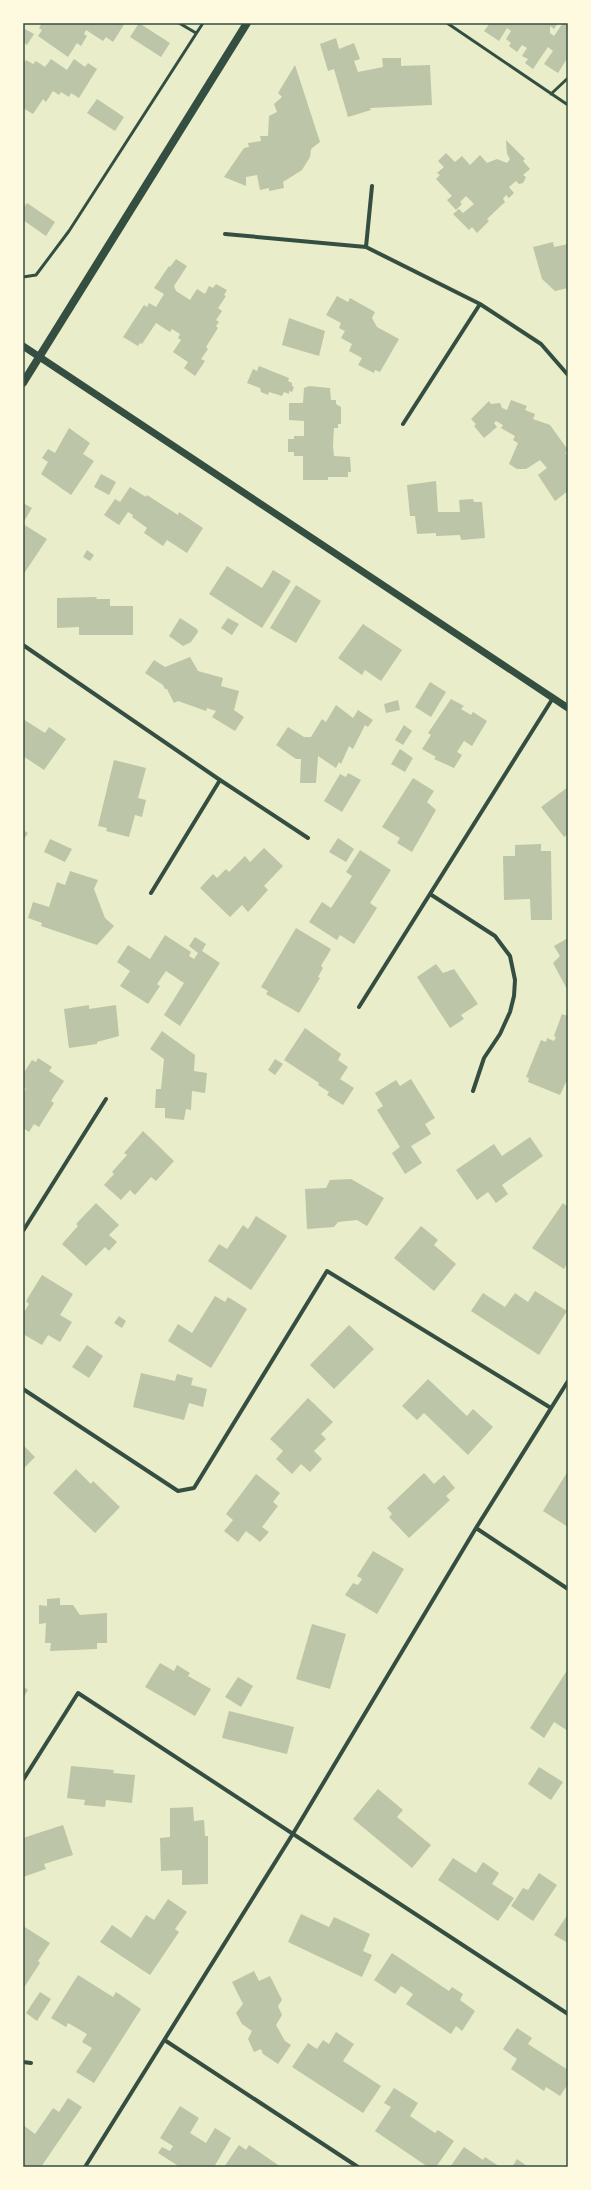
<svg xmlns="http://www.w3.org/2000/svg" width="591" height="2190" font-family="Rubik,sans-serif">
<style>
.building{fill:#bcc5a7}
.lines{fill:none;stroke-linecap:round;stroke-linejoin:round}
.service{stroke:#344e41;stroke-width:3}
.minor{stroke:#344e41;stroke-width:4}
.tertiary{stroke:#344e41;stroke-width:7}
.secondary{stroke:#344e41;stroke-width:8}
.neatline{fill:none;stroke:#344e41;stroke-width:1.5}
</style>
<rect width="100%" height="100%" fill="#e9edc9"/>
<path class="building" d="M42,23H125L113,42L106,37L103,41L86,30L84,34L87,36L81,46L77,43L68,57L38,36L42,30L39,28Z
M139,23L170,43L161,57L130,37Z
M490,23H558L554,29L550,26V33L554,36L563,23H568V57L558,73L544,64L553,51L548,47L533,69L525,63L528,59L522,56L527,48L522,45L517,52L509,46L511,43L506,39L511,31L507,28L499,41L484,31Z
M23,28L34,34L27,45L23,42Z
M336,38L339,49L354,43L360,59L354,61L358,72L383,67L382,58H401V66L430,65L432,105L370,108L371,110L348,117L334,69L328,71L320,44Z
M51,59L67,70L74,59L85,67L88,63L97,69L79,98L71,93L69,97L61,92L59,95L53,91L46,102L43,99L33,114L23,108V64L26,60L33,64L36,61L45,67Z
M295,65L320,142L311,149L310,157L302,170L283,182L284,188L269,191V188L260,190L257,175L246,177V186L224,177L244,148L249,147L248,143L261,141L260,136H268L269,116L277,112L274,104L282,97L278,93Z
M97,99L124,117L115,131L87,113Z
M506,140L525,159L523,161L530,169L523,175L526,177L523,183L519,184L516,181L509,187L514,193L509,198L506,195L503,199L505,202L487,219L489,221L477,233L472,227L469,230L453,214L459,209L463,213L474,204L466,196L460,202L462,204L456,210L447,200L452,196L436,179L440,175L437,173L444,167L438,161L446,153L455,162L462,156L470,165L480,155L487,163L497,159L507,163L510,159L507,154Z
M27,203L55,222L46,236L23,220V209Z
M553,242L554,247L568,244V288L555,291L542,279L533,247Z
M176,259L187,266L174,286L176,291L190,300L197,289L205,294L209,286L213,288L216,284L227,290L224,295L226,296L218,308L222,311L216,320L219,322L216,326L218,328L206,347L208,349L201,359L205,361L195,376L184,368L188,362L173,352L181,340L178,338L180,334L172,329L170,332L156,323L142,344L140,343L138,346L123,337L144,305L147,307L149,303L156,307L164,294L154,288L169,266L170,267Z
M337,296L348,302L350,298L375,312L372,318L377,327L399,339L380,372L375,370L374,373L358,365L362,358L349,351L352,344L341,338L345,331L339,328L341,323L326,315Z
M289,318L325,331L319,356L282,345Z
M259,366L289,378L288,381L292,383V386L294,387L292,392L289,391V394L284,392L282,396L269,392L268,395L261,392L260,388L247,383L253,369L257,371Z
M309,386L330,388L331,400H336V404L341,407V424H338V428H334L333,446L334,456L350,457L351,472H348V477H328V480H303V456H294V452H288V439H294V436H304V421L289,420V403H303L304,388Z
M511,400L527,406L525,410L535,414L533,419L550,425L568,450L565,453L568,456V491L555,501L538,475L547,468L540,460L526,469H517L509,464L518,443L513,440L515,436L501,428L503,425L496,421L494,423L497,427L484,438L474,426L476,424L471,419L489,401L491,404L500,403L502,408L507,410Z
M69,428L90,443L83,454L94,461L71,495L41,474L48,462L42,458L48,449L55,453Z
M101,474L116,482L109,495L94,487Z
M436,481L438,512H460L459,500L473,499L474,502H482L485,538L461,540L460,535L436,536V533L417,534L415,516H410L407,485Z
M130,487L146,497L147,495L178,515L179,512L203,528L187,553L167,540L163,546L144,533L147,528L132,517L133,515L128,512L119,525L104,515L115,499L120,502Z
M23,503L32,508L23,523Z
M23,524L47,539L23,575Z
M87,550L94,555L90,561L83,557Z
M227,566L262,588L273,570L291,581L262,628L209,594Z
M296,585L321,601L296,643L270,628Z
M97,597L96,599H110V606H133V635H79V627L57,628V598Z
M180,618L197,629L198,632L191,642L183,646L169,636Z
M228,618L239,624L232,635L221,628Z
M363,624L402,650L381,681L365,670L362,675L338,658Z
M190,657L198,671L223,678L221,686L239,691L234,710L244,717L235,731L212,717L216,711L207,708L206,711L178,701L174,703L167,689H165L163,685L145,673L154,660L165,667Z
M430,682L446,692L431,717L415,707Z
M451,699L464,706L461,709L471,715L473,712L487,721L472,746L464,741L457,752L462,755L454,768L434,759L436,757L422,749L431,735L428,733Z
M398,700L400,710L386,713L384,704Z
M336,705L353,718L358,710L373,720L368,727L365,725L353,749L349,746L341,764L339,762L336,768L318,756L316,783H300L301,759H296L276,745L288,727L304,737H311L322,719L326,722Z
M23,719L45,733L49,727L66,739L44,770L23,756Z
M404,725L412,731L403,745L395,740Z
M400,749L413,758L405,772L391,764Z
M114,760L146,768L138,798L146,800L142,817L135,815L129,837L106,831L107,828L98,826Z
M348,773L361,780L342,812L324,801L340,774L346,777Z
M413,778L434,791L427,802L436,810L412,852L397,843L400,838L382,827Z
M568,787V834L564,837L541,807Z
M23,830L28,833L23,841Z
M338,838L354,849L346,862L329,852Z
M50,839L72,849L65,862L44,852Z
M541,844V851H551L552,920H531L530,899L504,900L503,856H515V845Z
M264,848L283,866L264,886L268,890L248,912L242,905L230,917L200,888L213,874L217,878L226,869L229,872L245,856L250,862Z
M360,850L391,870L370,903L377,908L354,944L340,935L337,940L309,922L322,902L331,908L352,876L346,872Z
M70,871L98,880L94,889L105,918L114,926L97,945L41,926L42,923L28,918L33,902L49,907L57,882L65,885Z
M296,928L331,949L321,966L323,968L318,977L320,978L299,1013L266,994L268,991L261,987Z
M165,935L191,952L189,956L194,959L198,953L189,946L195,937L206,944L202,951L220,963L180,1026L164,1015L184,983L166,971L157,984L160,986L148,1004L120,986L130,971L117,962L128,945L150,959Z
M568,938V991L553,963L560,956L554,946Z
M436,964L443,973L454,969L478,1004L461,1015L464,1019L450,1028L417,977Z
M89,1005V1009L116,1005L119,1036L97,1042V1044L69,1048L64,1009Z
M562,1014L568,1016V1083L566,1082L560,1095L528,1082L529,1078L526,1077L541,1040L546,1042L547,1038L554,1041L556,1037L554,1036Z
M305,1028L341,1054L338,1060L348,1067L340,1079L354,1088L343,1105L327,1095L329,1092L318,1085L319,1083L284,1060Z
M162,1031L195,1055L194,1071L207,1073L205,1093L192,1091L191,1110L186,1109L184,1120L165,1118V1108H155L156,1089H161L164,1059L150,1049Z
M38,1058L52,1067L49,1071L64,1081L51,1101L54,1103L39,1127L34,1124L29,1132L23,1128V1093L26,1089L23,1087V1074L32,1060L36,1062Z
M275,1059L283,1064L275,1075L268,1070Z
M411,1079L435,1118L425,1124L431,1134L411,1146L422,1163L405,1174L392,1153L400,1147L377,1110L383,1106L375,1093L396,1080L400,1086Z
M143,1131L174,1161L156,1181L151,1177L135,1195L130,1190L121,1200L104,1185L114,1174L112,1172L127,1155L124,1153Z
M530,1137L543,1156L502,1185L508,1194L496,1203L488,1192L477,1200L456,1170L494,1144L502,1156Z
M351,1179L384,1198L367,1226L357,1220L338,1222L334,1227L307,1229L305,1189L326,1188L330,1180Z
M96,1203L119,1225L109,1235L117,1242L109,1251L105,1247L86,1266L62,1244L78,1226L76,1224Z
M563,1203L568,1207V1262L564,1269L532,1248Z
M256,1216L287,1236L251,1290L208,1261L219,1244L227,1249L243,1225L248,1229Z
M421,1226L438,1240L434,1245L456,1264L434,1291L394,1258Z
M42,1275L73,1294L60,1315L72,1322L60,1342L48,1335L42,1345L23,1334V1314L29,1304L26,1301Z
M535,1291L567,1311L539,1355L471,1311L483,1293L505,1307L515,1293L528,1302Z
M215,1296L225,1302L228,1297L247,1309L211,1368L168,1341L178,1324L192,1333Z
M119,1316L126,1321L122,1328L114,1323Z
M349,1325L374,1349L334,1389L310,1365Z
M87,1345L103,1356L89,1378L72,1367Z
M141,1373L175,1381L177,1374L193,1378L191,1385L207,1389L203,1407L189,1403L184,1420L133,1407Z
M428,1379L467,1416L473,1409L493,1427L468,1455L424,1413L417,1420L402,1406Z
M308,1398L333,1422L321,1434L326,1439L314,1451L322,1459L310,1472L301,1464L292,1474L276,1459L283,1451L270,1439Z
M23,1445L35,1457L23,1469Z
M76,1469L91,1484L93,1481L120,1507L95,1533L53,1493Z
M568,1471V1527L543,1511Z
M424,1473L434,1484L444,1475L455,1488L446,1496L450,1500L409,1538L389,1517L392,1514L387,1508Z
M256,1474L280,1493L273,1502L278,1506L262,1527L269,1532L260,1542L246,1531L238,1542L224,1531L233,1520L226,1514Z
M373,1551L404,1569L377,1614L345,1595L353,1583L358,1585L362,1579L357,1576Z
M60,1598V1605H73L80,1615L107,1613V1643H97V1649L50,1651L51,1643H45L46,1623L39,1624V1605L47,1606V1599Z
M312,1624L346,1634L330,1689L296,1679Z
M160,1663L174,1671L177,1665L190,1673L188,1676L211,1689L195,1716L145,1687Z
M568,1669V1731L554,1722L544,1738L530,1728Z
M238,1677L253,1686L241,1707L225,1697Z
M23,1686L28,1690L23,1698Z
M229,1711L294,1727L287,1754L222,1738Z
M71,1766L114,1770L113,1773L135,1775L132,1803L106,1800L105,1807L84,1805L85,1800L67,1798Z
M539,1767L563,1782L551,1800L528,1784Z
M378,1789L403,1810L397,1817L431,1845L412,1868L353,1819Z
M193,1807L194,1821L204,1820L205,1836H208V1884L182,1885V1870L161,1871L160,1838L170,1837V1808Z
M63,1825L73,1855L44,1864L46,1869L23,1877V1838Z
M453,1858L476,1873L483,1862L499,1873L492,1884L514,1898L498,1921L438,1880Z
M539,1873L557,1885L533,1921L511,1906L523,1888L528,1890Z
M168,1899L187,1912L175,1929L179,1932L150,1975L100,1942L112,1925L131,1938L146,1915L154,1920Z
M301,1914L329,1927L334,1917L370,1934L363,1951L372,1955L362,1977L288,1942Z
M568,1914V1943L554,1935Z
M23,1926L50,1943L38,1961L40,1963L23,1989Z
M392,1953L449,1991L452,1987L463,1994L460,2000L475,2011L462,2031L456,2026L451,2034L406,2004L413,1994L401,1986L395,1994L374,1980Z
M254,1971L259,1981L270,1976L282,2000L278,2006L282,2015L276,2025L285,2041L291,2045L278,2064L263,2054L261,2049L254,2052L248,2039L252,2031L242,2024L236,2013L243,2004L232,1982Z
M78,1975L113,1997L116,1992L141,2009L94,2083L76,2072L92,2048L82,2042L87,2034L68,2023L66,2027L51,2018Z
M40,1992L51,1999L37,2021L26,2013Z
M517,2028L532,2038L528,2044L568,2070V2084L560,2096L546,2087L544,2091L511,2069L517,2059L503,2049Z
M336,2032L354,2044L343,2061L381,2086L363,2113L292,2067L308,2043L317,2049L323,2040L329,2044Z
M394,2088L418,2103L410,2116L435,2133L438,2130L454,2141L436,2167H428L375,2131L391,2107L384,2103Z
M68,2098L82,2107L41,2167H23V2125L35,2134L53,2108L59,2112Z
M180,2106L199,2118L190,2133L206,2143L215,2128L231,2138L214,2167H180L158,2153L162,2147L170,2151L173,2146L160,2138Z
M239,2145L246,2150L249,2145L281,2167H224Z
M464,2147L483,2160L485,2157L500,2167H450Z
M517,2159L528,2167H512Z"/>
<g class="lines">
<path class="service" d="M179,23L196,33
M447,23L568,105
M551,94L568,78
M23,277L36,275L69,231L203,23"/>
<path class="minor" d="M225,234L366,247L480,304L541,344L568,375
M366,247L372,186
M403,424L480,304
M23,645L220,780L308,838
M151,893L220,780
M430,894L495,936L510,956L515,980L514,996L510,1012L500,1034L484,1058L473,1091
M359,1007L553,698
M23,1231L106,1099
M23,1389L178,1491L194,1488L327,1271L551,1408
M476,1528L568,1589
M23,1780L78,1693L568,2014
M166,2041L358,2167
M23,2062L31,2063
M85,2167L294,1832L476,1528L568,1381"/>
<path class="tertiary" d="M23,346L568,708"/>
<path class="secondary" d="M23,383L247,23"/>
</g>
<rect width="591" height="2190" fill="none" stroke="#fefae0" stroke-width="48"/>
<rect x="24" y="24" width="543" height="2142" class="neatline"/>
</svg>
